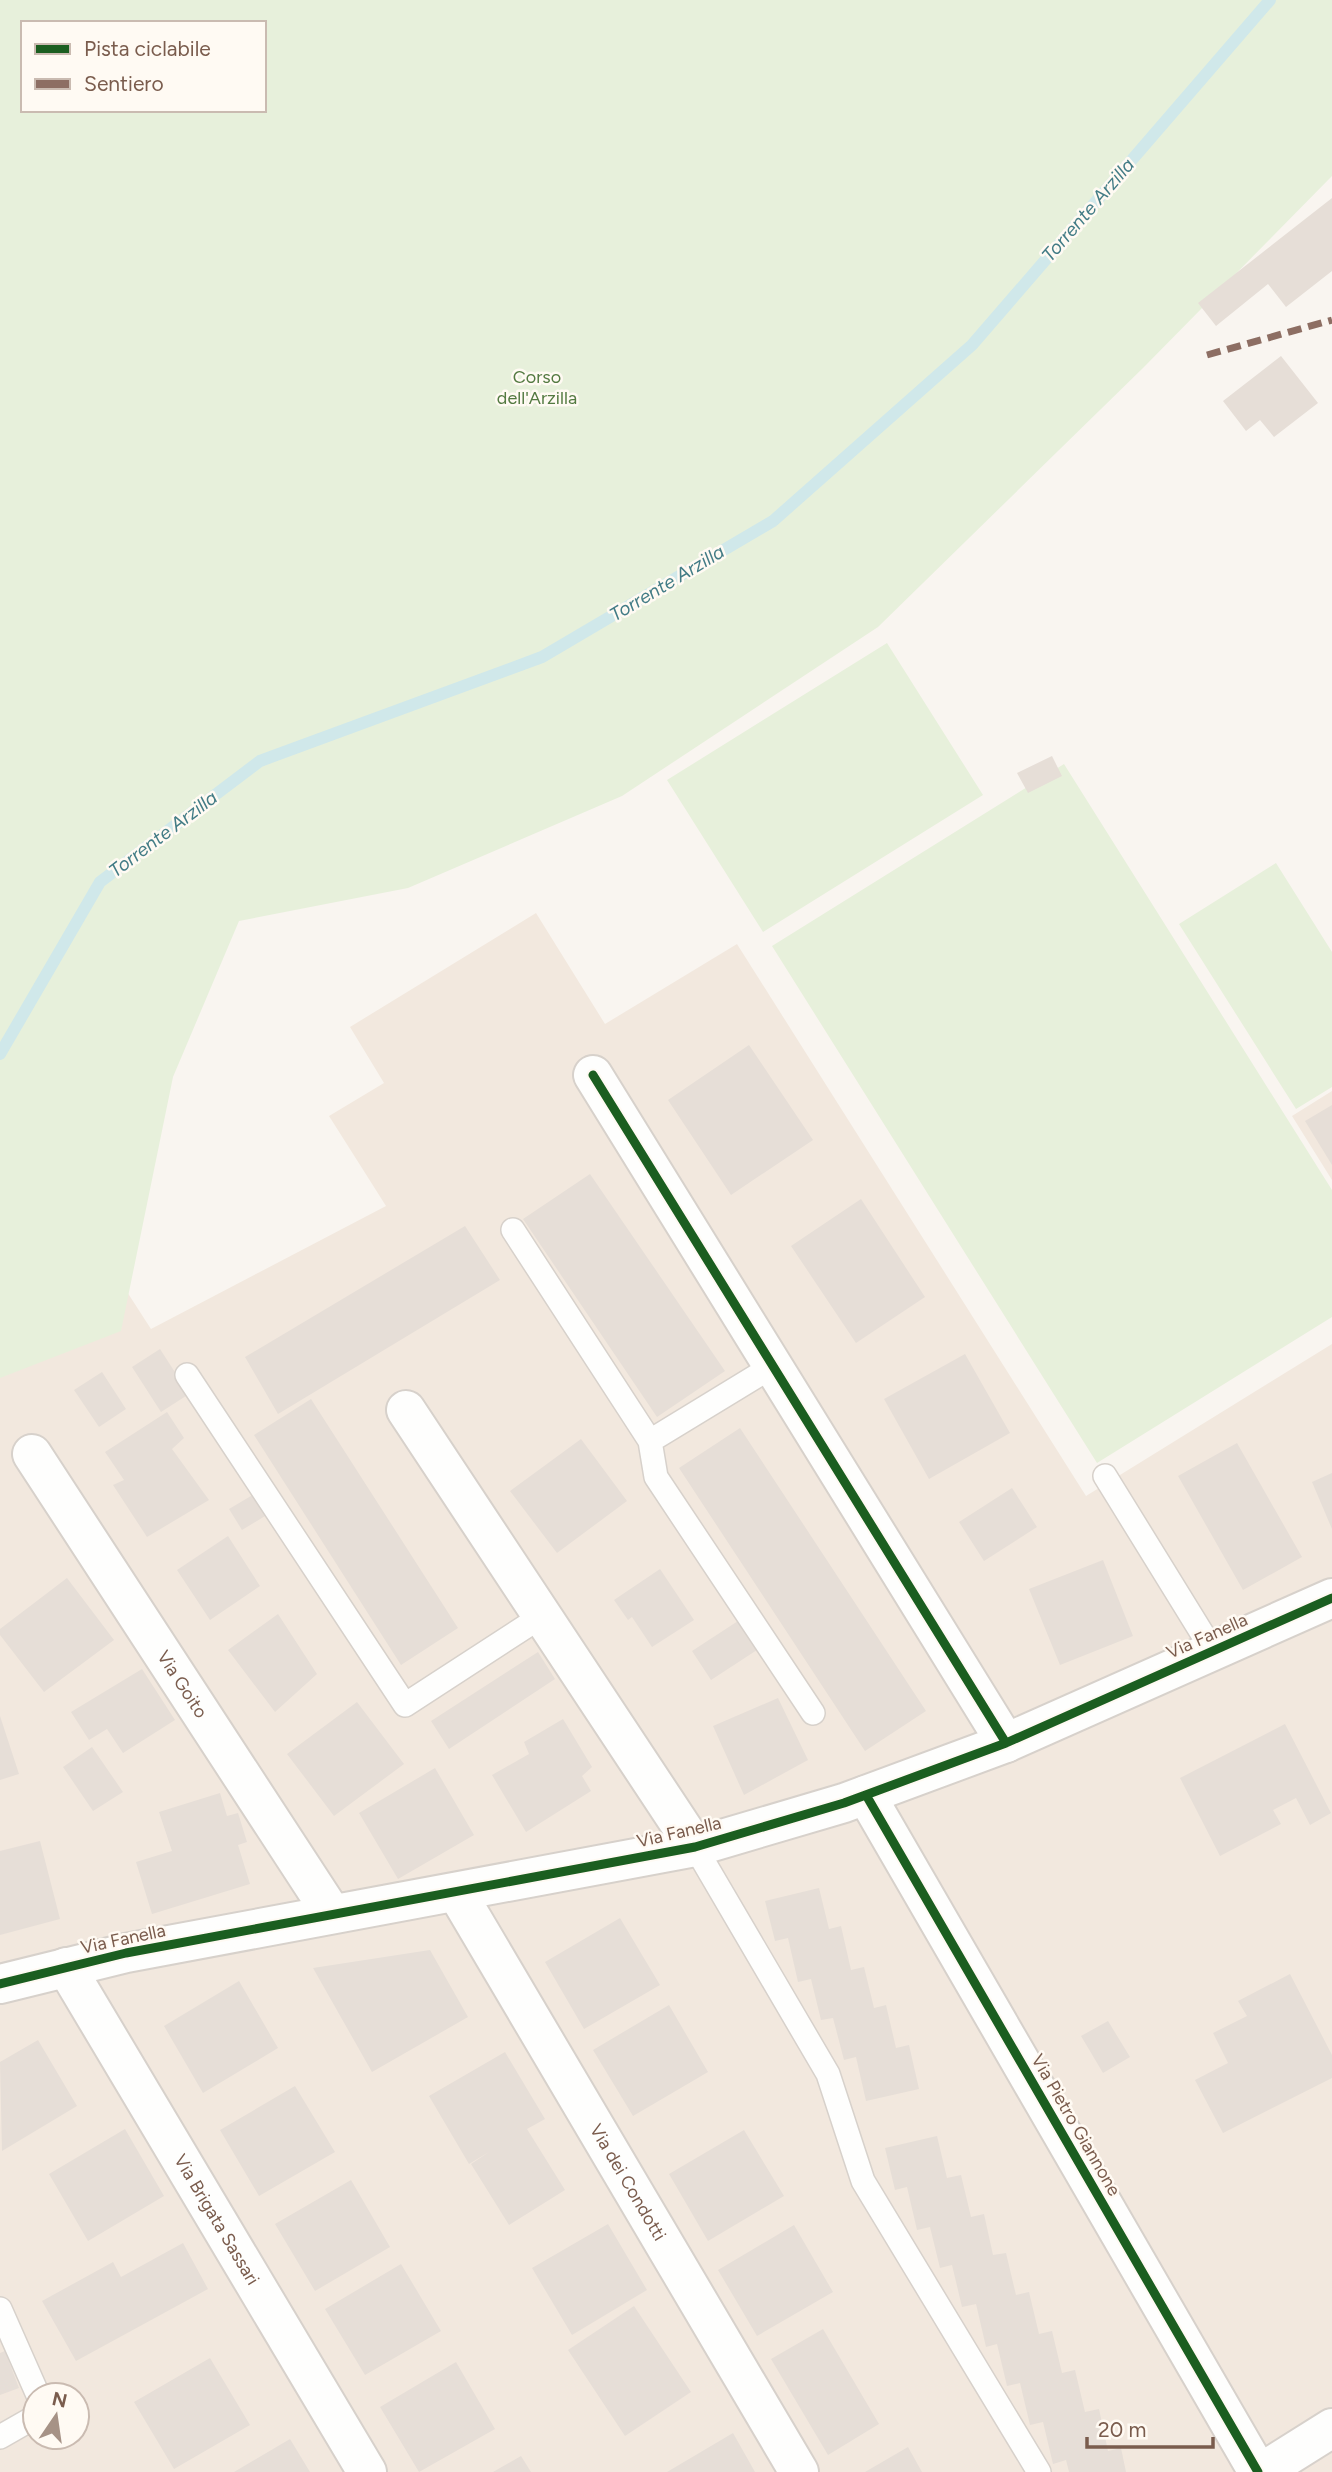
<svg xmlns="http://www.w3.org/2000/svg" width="1332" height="2472" font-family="Figtree,sans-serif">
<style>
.residential{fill:#f2e8de;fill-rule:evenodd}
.green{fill:#e7f0db;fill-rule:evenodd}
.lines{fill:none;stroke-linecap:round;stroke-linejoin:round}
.stream{stroke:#d0e8ea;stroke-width:12}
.building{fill:#e6ded7}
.lane-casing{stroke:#d7d1cb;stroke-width:26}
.street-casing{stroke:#d7d1cb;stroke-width:42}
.lane{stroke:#fefefd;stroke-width:23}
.street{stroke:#fefefd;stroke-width:38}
.quiet{stroke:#8d6e63;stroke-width:7;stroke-dasharray:14 7;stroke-linecap:butt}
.cycleway-casing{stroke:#fffaf3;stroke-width:13}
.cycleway{stroke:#1b5e20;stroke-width:9}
.labels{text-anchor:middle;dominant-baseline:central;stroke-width:5;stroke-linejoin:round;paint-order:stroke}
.park-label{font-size:18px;fill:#537a41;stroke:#fffaf3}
.street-label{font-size:18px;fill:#7a5c4d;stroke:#fffaf3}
.water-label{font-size:19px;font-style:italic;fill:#437c86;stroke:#fffaf3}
</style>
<rect width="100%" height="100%" fill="#f9f5f0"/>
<path class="residential" d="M536,913L605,1024L737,944L1086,1496L1332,1344V2472H0V1322L98,1247L151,1329L386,1206L329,1116L384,1083L350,1027ZM35,2395H77V2437H35Z
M1332,1091V1180L1292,1116Z"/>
<path class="green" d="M0,0H1332V176L1143,368L878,627L622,796L408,888L239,921L173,1077L121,1331L0,1378ZM23,23H264V110H23Z
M887,643L983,795L763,932L667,780Z
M1064,764L1332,1190V1317L1097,1463L772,946Z
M1276,863L1332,952V1087L1296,1109L1179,924Z"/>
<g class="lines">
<path class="stream" d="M0,1054L100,882L260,761L542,657L773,521L972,345L1270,0"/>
</g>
<path class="building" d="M1332,198V271L1286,307L1268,284L1216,326L1198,303Z
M1281,356L1318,403L1274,437L1260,420L1246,431L1223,401Z
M1052,756L1062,776L1028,793L1017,773Z
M749,1045L813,1140L731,1195L668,1100Z
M1332,1105V1165L1305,1121Z
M590,1174L725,1371L657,1417L523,1219Z
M861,1199L925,1297L856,1343L791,1246Z
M465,1226L500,1280L278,1414L245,1357Z
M160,1349L189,1394L161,1412L132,1367Z
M965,1354L1010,1433L929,1479L884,1399Z
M102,1372L126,1409L99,1427L74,1390Z
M311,1399L458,1628L401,1665L254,1435Z
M167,1412L184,1438L172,1449L209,1500L147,1537L113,1485L124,1480L105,1452Z
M740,1428L926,1711L865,1751L679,1468Z
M581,1439L627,1501L557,1553L510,1491Z
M1237,1443L1302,1557L1243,1590L1178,1476Z
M1332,1473V1529L1312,1482Z
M1012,1488L1037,1527L984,1561L959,1522Z
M256,1493L270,1513L242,1530L229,1509Z
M228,1536L260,1586L210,1620L177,1570Z
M1103,1560L1133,1636L1060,1665L1029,1589Z
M660,1569L694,1620L652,1647L632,1617L628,1620L614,1600Z
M67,1578L114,1640L44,1692L0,1635V1629Z
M278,1614L317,1674L275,1712L228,1650Z
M738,1621L757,1650L711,1680L692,1651Z
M538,1652L555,1679L449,1749L431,1721Z
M142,1669L175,1720L123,1753L107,1729L89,1740L71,1712Z
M778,1698L808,1760L744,1795L713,1726Z
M357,1702L404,1764L334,1816L287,1754Z
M0,1716L19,1774L0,1780Z
M563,1719L592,1767L582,1776L591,1791L526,1832L492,1775L529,1754L524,1742Z
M1285,1724L1331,1813L1310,1825L1296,1798L1273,1810L1281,1824L1220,1856L1180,1778Z
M92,1747L123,1792L93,1811L63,1767Z
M435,1768L474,1835L398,1879L359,1813Z
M220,1793L227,1816L238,1813L247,1842L238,1845L250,1884L152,1914L136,1862L172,1851L159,1812Z
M40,1841L60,1919L0,1935V1851Z
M819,1888L829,1929L841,1926L851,1970L864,1967L874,2008L886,2005L896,2048L909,2045L919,2089L866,2101L856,2057L844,2060L833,2018L821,2020L811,1979L798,1982L788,1938L775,1941L765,1901Z
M620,1918L660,1985L584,2029L545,1962Z
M430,1950L468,2017L372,2072L313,1968Z
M1290,1974L1332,2055V2078L1223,2133L1195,2080L1228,2063L1213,2033L1247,2016L1238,2001Z
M239,1981L278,2048L203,2093L164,2026Z
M669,2005L708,2072L633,2116L593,2050Z
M1108,2021L1130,2057L1103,2073L1081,2036Z
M38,2040L77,2106L2,2151L0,2062Z
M505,2052L545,2119L527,2129L565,2190L509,2225L471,2164L489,2152L469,2164L429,2096Z
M295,2086L335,2152L259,2196L220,2130Z
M125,2129L164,2196L88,2241L49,2174Z
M744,2130L784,2196L708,2241L669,2174Z
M937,2136L947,2178L961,2175L971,2217L984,2214L993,2255L1006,2253L1016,2295L1029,2292L1039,2334L1052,2331L1062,2373L1075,2370L1085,2412L1099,2409L1108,2451L1121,2448L1126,2472H1069L1066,2460L1053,2464L1043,2422L1030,2425L1020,2383L1007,2386L997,2344L986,2347L976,2304L962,2307L952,2265L940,2268L930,2227L917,2230L907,2187L895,2190L885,2148Z
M351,2180L390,2247L315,2291L275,2224Z
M608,2224L647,2290L572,2335L532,2268Z
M794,2225L833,2292L757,2336L718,2270Z
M183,2243L208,2289L76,2361L42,2301L113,2262L121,2277Z
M401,2264L441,2331L365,2375L325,2309Z
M634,2306L691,2392L625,2436L568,2350Z
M823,2329L879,2424L828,2455L771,2359Z
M5,2351L19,2388L0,2395V2353Z
M210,2358L250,2425L174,2469L134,2402Z
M456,2362L495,2429L419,2472L380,2407Z
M733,2433L755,2472H667Z
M290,2439L310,2472H234Z
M908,2447L922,2472H865Z
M521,2456L531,2472H493Z"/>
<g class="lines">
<defs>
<path id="lane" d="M513,1230L650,1441L656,1477L813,1713
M187,1375L405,1705L542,1616
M650,1441L773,1366
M1105,1476L1213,1651
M695,1847L828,2074L863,2181L1039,2472
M0,2309L38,2395
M0,2437L35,2417"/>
<g id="street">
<path d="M593,1075L1006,1743"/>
<path d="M406,1410L695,1847"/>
<path id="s1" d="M32,1454L332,1914"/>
<path d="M866,1795L1258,2472"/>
<path id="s2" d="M457,1893L799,2472"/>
<path id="s3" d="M66,1967L367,2472"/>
<path d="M0,1984L126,1953L695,1847L844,1803L1006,1743L1332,1598"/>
<path d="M1262,2472L1332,2428"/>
</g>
</defs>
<use href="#lane" class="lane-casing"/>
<use href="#street" class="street-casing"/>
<use href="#lane" class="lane"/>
<use href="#street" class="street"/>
<path class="quiet" d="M1207,355L1332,320"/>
<defs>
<path id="cycleway" d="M593,1075L1006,1743
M866,1795L1258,2472
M0,1984L126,1953L695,1847L844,1803L1006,1743L1332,1598"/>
</defs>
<use href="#cycleway" class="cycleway-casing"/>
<use href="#cycleway" class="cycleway"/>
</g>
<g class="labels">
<g class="park-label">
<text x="537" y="377">Corso<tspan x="537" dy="21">dell'Arzilla</tspan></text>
</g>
<g class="street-label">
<text transform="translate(1207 1636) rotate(-24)">Via Fanella</text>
<text stroke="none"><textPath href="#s1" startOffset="275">Via Goito</textPath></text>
<text transform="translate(679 1832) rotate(-13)">Via Fanella</text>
<text transform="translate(123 1939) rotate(-12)">Via Fanella</text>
<text transform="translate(1076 2125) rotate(60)">Via Pietro Giannone</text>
<text stroke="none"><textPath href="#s2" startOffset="336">Via dei Condotti</textPath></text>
<text stroke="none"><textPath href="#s3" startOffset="294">Via Brigata Sassari</textPath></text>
</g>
<g class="water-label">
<text transform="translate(1088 210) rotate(-49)">Torrente Arzilla</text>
<text transform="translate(667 583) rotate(-31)">Torrente Arzilla</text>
<text transform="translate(163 834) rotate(-37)">Torrente Arzilla</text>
</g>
</g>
<rect x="21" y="21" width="245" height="91" fill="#fffaf3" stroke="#cabbb1" stroke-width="2"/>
<rect x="35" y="44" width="35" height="10" fill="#1b5e20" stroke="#cabbb1" stroke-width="2"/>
<text x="84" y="56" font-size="21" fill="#7a5c4d">Pista ciclabile</text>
<rect x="35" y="79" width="35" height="10" fill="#8d6e63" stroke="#cabbb1" stroke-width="2"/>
<text x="84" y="91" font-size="21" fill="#7a5c4d">Sentiero</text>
<g transform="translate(56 2416) rotate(13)"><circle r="33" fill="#fffaf3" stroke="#cabbb1" stroke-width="2"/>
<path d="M0-5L12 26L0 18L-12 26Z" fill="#a69286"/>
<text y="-10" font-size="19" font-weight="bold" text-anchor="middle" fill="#7a5c4d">N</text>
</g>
<path d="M1087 2437v10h126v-10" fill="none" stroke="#7a5c4d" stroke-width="3.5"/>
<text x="1098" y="2437" font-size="21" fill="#7a5c4d" stroke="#fffaf3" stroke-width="5" paint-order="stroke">20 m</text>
</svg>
